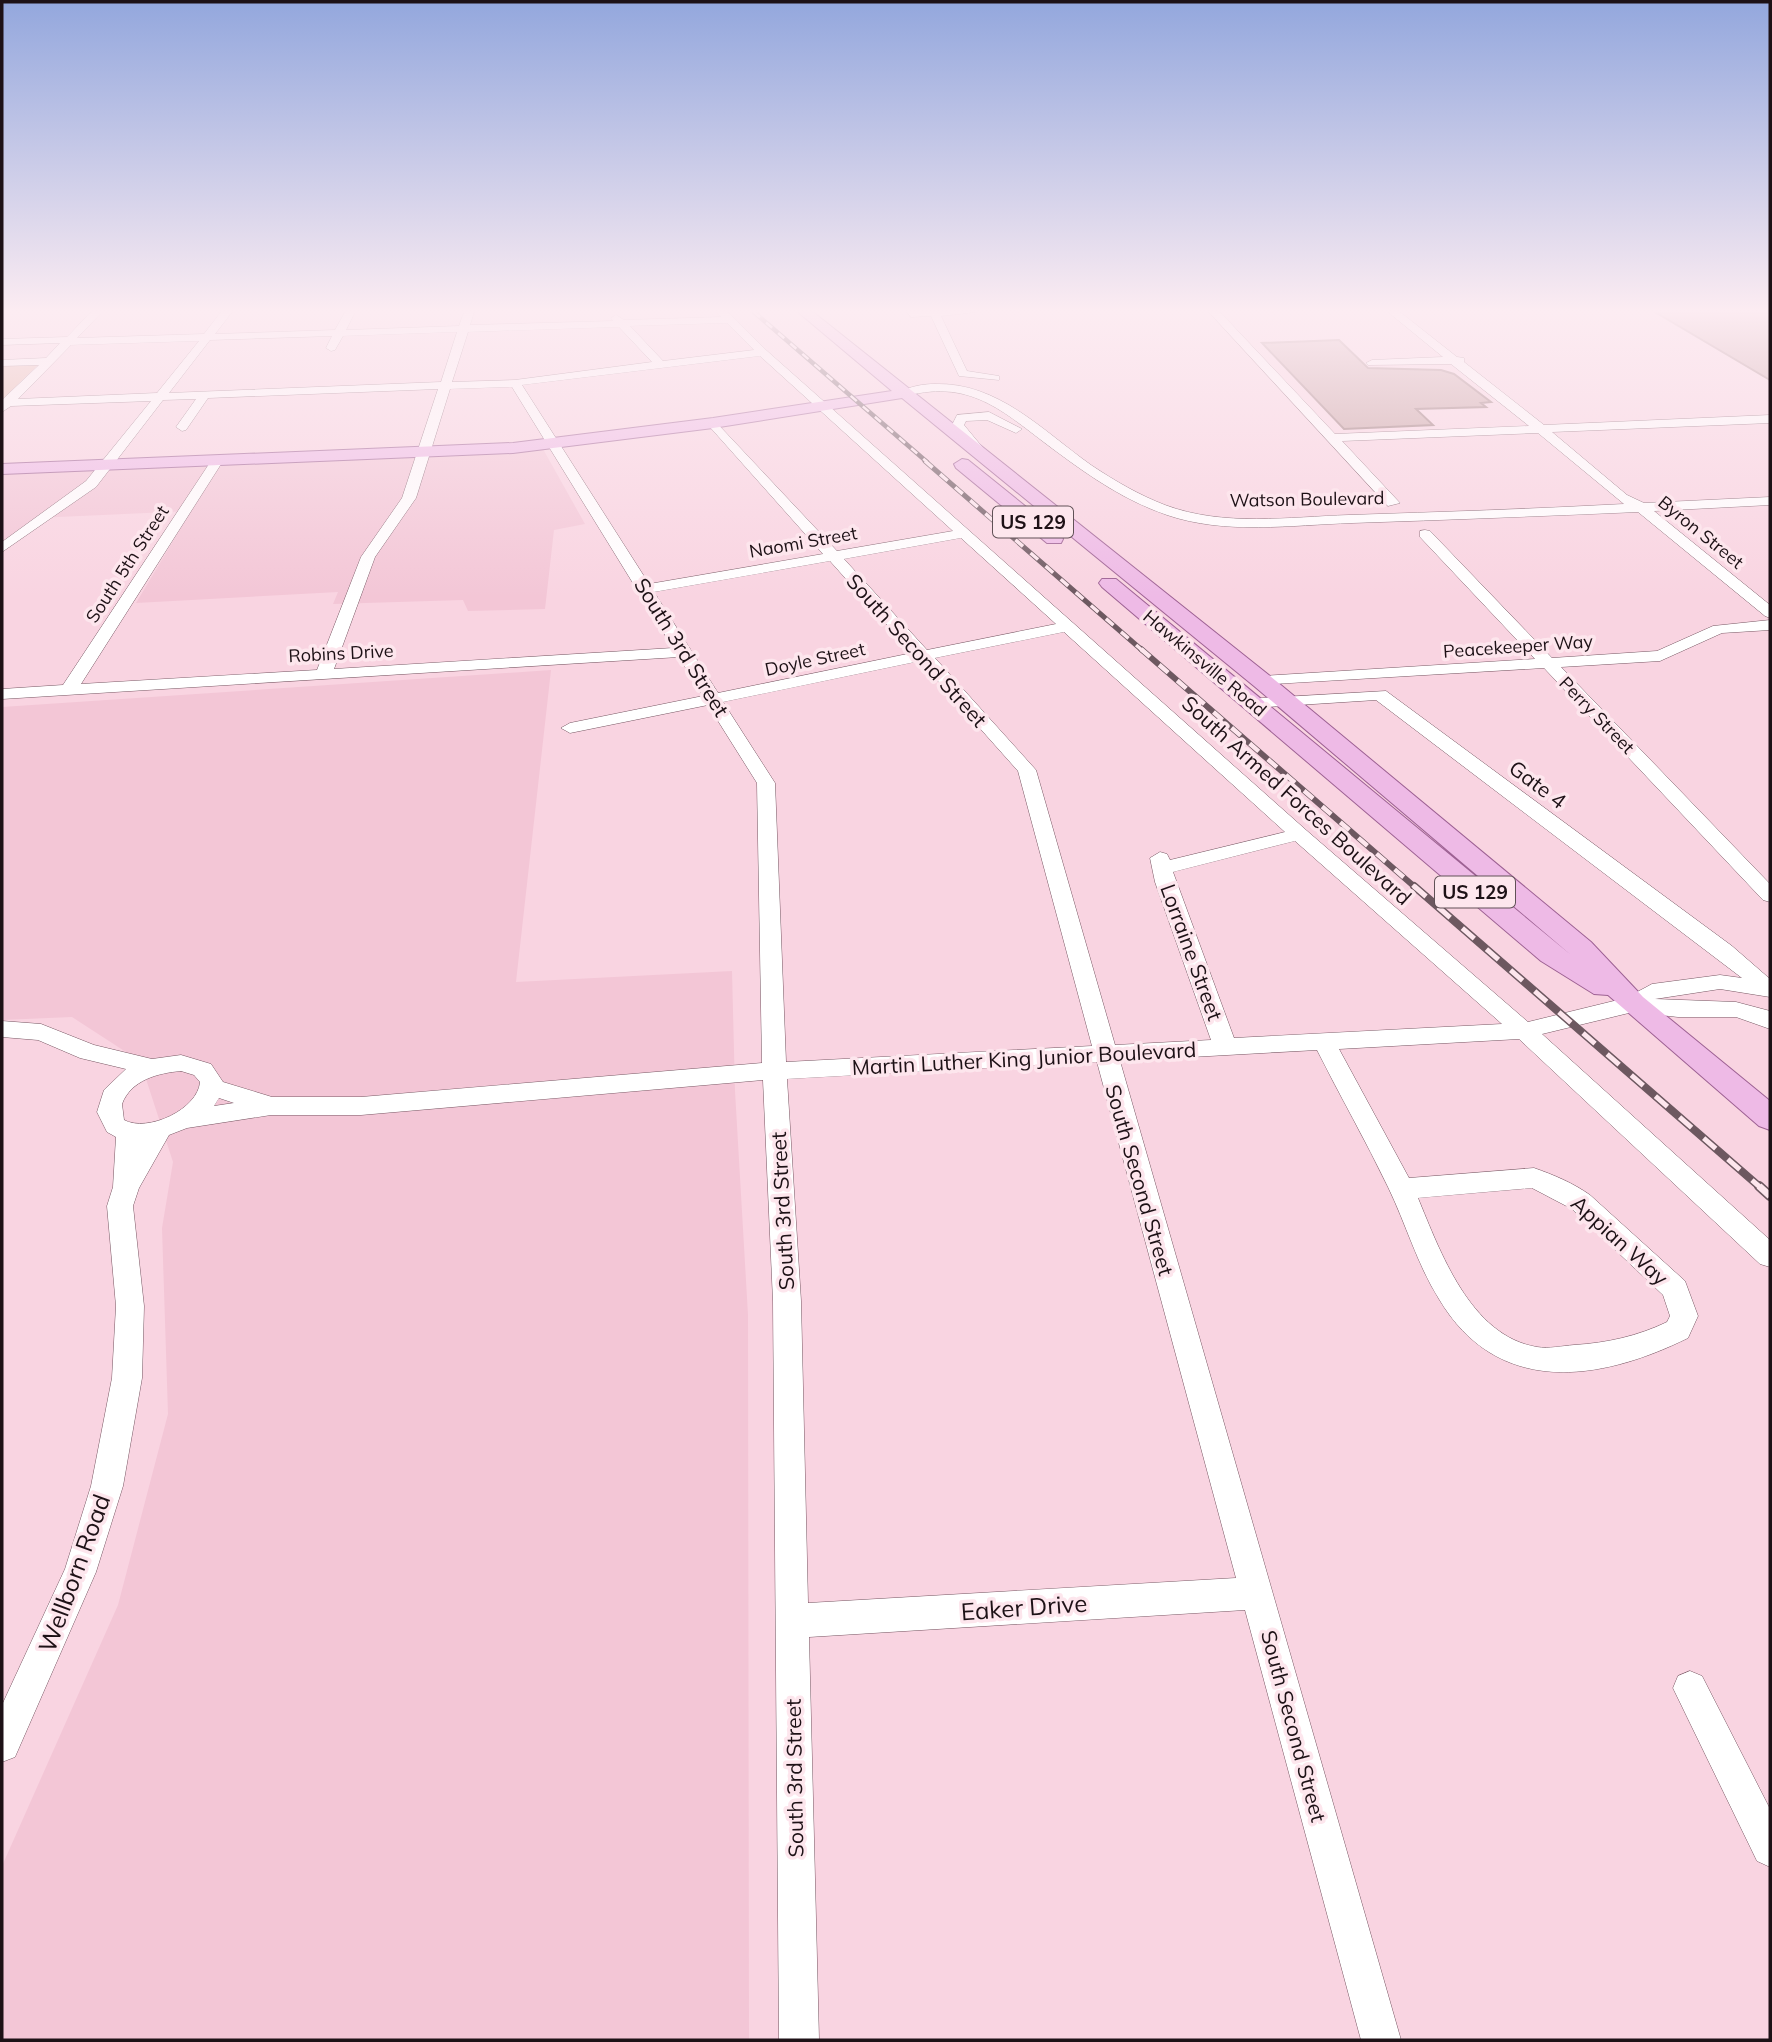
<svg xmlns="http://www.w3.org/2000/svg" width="1772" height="2042" font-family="Mulish,sans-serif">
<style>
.built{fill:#f3c6d6}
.green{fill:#e3b4a4}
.building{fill:#c49e9e;stroke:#937070;stroke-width:2}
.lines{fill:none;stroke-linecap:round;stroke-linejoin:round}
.minor-casing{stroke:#775763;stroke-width:1}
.major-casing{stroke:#9d6193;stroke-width:2}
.minor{fill:#fff;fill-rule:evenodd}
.major{fill:#eebae6;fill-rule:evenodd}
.rail-far4-casing{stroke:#6d5860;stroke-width:4.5}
.rail-far3-casing{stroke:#6d5860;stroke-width:5}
.rail-far2-casing{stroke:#6d5860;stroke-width:6}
.rail-far1-casing{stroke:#6d5860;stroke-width:8}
.rail-casing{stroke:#6d5860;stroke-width:10}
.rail-far4{stroke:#fde6ed;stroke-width:2.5;stroke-dasharray:8;stroke-linecap:butt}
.rail-far3{stroke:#fde6ed;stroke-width:3.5;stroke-dasharray:10;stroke-linecap:butt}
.rail-far2{stroke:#fde6ed;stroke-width:4.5;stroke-dasharray:12;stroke-linecap:butt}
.rail-far1{stroke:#fde6ed;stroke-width:5;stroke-dasharray:16;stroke-linecap:butt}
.rail{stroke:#fde6ed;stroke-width:7;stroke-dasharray:20;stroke-linecap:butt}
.labels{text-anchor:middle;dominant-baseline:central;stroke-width:7;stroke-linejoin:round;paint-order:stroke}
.far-street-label{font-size:18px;fill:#1d1116;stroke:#fde6ed}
.shield{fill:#fde6ed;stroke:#605156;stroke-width:2}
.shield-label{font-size:19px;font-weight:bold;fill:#1d1116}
.street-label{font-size:21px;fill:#1d1116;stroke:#fde6ed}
.near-street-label{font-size:24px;fill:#1d1116;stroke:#fde6ed}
</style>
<rect width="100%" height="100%" fill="#f9d4e1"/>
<path class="built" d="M543,449L585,524L554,530L545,609L468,611L463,600L333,604L338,592L136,603L191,511L36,518L2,543V473L463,456Z
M551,670L516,982L732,971L735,1091L748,1315L749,2040H2V1866L118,1605L168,1414L162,1228L173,1162L146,1079L129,1054L72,1017L2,1020V707Z"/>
<path class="green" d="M42,361L2,400V363Z"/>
<path class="building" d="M1655,312H1770V380Z
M1339,340L1368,368L1441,370L1454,374L1491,402L1481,403L1486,407L1416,409L1433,425L1344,429L1262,343Z"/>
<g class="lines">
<defs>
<path id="minor" d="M91,312H102L77,338L204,334L221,312H232L215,334L335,330L345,312H355L346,330L459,326L464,312H474L470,325L613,321L611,318L616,315L624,320L721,317L717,312H728L766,350L1306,830L1528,1022L1626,998L1652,984L1720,975L1742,978L1376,700L1252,708L1243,703L1246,699L1386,691L1732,946L1770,979V997L1720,989L1655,999L1736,1002L1770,1011V1029L1736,1017H1678L1633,1012L1542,1034L1770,1240V1267L1760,1264L1519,1039L1339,1049L1409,1178L1534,1168C1554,1175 1573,1183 1590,1195L1685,1281L1698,1316L1688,1338C1599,1382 1497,1397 1439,1299C1417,1264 1406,1224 1388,1187C1366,1141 1340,1096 1317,1050L1120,1061L1401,2040H1361L1245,1610L809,1637L819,2040H779L773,1301L763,1080L361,1115H271L187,1128L169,1135L139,1188L133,1206L144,1306L142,1378L123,1486L96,1572L15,1757L2,1762V1705L65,1569L91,1486L112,1378L116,1306L107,1206L113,1187L116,1137L107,1132L97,1112L104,1090L126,1069L80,1058L38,1040L2,1037V1021L41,1024L94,1045L152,1059L181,1055L211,1064L223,1082L272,1097H361L762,1063L757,783L708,705L570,733L561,728L570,723L703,696L679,657L2,699V689L63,685L211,461L217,457L223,461L81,684L317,670L361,557L402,498L438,389L208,398L186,430L182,431L176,427L196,399L163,400L96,487L2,552V542L86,481L151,401L11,406L2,412V400L39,365L2,366V360L46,358L60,343L2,345V339L67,337ZM727,323L754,350L663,361L630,326ZM619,327L652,362L515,380L452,382L468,332ZM457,332L441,382L169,393L210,340L332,336L326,348L331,351L335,350L343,336ZM199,341L157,393L18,399L71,345ZM760,356L953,531L837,551L713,419L709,420V426L823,554L649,584L522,385ZM512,387L673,648L334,669L375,557L416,498L450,389ZM961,538L1056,624L927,650L844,559ZM830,561L912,653L718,693L654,592ZM1064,632L1285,832L1170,860L1167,854L1160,852L1150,858L1155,882L1211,1040L1115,1045L1036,770L935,658ZM920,661L1018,771L1092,1046L786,1062L775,783L723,702ZM1295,841L1502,1024L1234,1038L1173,872ZM1097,1062L1236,1578L808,1603L801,1301L787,1079ZM181,1071L194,1075L200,1082C198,1109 148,1133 124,1120L122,1104C131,1080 158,1073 181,1071ZM219,1098L234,1103L214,1106ZM1532,1188L1572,1209L1663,1295L1670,1316L1667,1322C1638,1336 1607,1343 1574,1345C1562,1346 1549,1349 1537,1347C1470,1336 1440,1251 1418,1198Z
M907,312H976L941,316L967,371L999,376V380L959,376L931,316L911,317Z
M1209,312H1220L1335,434L1529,426L1451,364L1368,365L1366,363L1372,360L1443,357L1388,312H1400L1457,357L1464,358V362L1544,425L1770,415V423L1552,432L1627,495L1644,503L1770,497V505L1654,511L1770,605V618L1765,616L1638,512C1543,516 1447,520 1352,523C1291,525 1226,535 1167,515C1126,501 1092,478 1057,452C1006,415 974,378 906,396L900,393C909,386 924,384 935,384C998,382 1043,431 1091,465C1115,481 1139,495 1165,505C1224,527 1289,517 1349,515C1441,512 1532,509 1624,504L1538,433L1342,441L1400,503L1388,506Z
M989,412L1022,429L1016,433L987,420L966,421L964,425L988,454L982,458L978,457L952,425L957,415Z
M1425,530L1430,531L1552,658L1657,651L1713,626L1770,620V630L1722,633L1660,661L1561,667L1770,884V902L1763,900L1544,668L1256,685L1254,681L1262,676L1535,659L1420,537V531Z
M1690,1671L1702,1676L1770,1809V1867L1757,1861L1673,1688L1678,1676Z"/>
<path id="major" d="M798,312H813L1270,676L1591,942L1643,997L1770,1101V1130L1759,1126L1608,995L1594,994L1541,961L1102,587L1099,583L1102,579H1116L1571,955L1254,686L902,398L713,428L513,453L2,474V464L513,443L713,418L892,391Z
M962,459L968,460L1061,535L1063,539L1061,543H1047L956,468L954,464Z"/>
</defs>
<use href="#minor" class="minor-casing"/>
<use href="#major" class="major-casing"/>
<use href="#minor" class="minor"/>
<use href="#major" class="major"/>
<defs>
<path id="rail-far4" d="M754,312L927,462"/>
<path id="rail-far3" d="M925,461L1143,651"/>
<path id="rail-far2" d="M1141,649L1416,888"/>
<path id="rail-far1" d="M1414,886L1761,1188"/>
<path id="rail" d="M1759,1186L1770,1196"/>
</defs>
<use href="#rail-far4" class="rail-far4-casing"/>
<use href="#rail-far3" class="rail-far3-casing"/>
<use href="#rail-far2" class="rail-far2-casing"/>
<use href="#rail-far1" class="rail-far1-casing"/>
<use href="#rail" class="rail-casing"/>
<use href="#rail-far4" class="rail-far4"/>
<use href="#rail-far3" class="rail-far3"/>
<use href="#rail-far2" class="rail-far2"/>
<use href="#rail-far1" class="rail-far1"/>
<use href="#rail" class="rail"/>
</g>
<linearGradient id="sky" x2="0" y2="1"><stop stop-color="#93a7dd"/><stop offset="0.52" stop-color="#fcecf2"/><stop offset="1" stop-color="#fcecf2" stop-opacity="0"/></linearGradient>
<rect width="1772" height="598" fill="url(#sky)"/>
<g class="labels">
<g class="far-street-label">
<text transform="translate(1307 499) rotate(-1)">Watson Boulevard</text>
<text transform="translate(1701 532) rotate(39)">Byron Street</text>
<text transform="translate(803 542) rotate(-10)">Naomi Street</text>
<text transform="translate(127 564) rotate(-57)">South 5th Street</text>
<text transform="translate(1518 646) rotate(-4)">Peacekeeper Way</text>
<text transform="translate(341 653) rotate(-3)">Robins Drive</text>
<text transform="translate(815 659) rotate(-12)">Doyle Street</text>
<text transform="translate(1205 663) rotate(40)">Hawkinsville Road</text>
<text transform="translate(1597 715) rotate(46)">Perry Street</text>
</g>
<g class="shield">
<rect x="993" y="506.5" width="80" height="31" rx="5"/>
<rect x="1435" y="876.5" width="80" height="31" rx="5"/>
</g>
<g class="shield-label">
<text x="1033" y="522">US 129</text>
<text x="1475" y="892">US 129</text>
</g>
<g class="street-label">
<text transform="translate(682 647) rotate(58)">South 3rd Street</text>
<text transform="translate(917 650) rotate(48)">South Second Street</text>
<text transform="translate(1538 784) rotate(37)">Gate 4</text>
<text transform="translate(1297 800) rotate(42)">South Armed Forces Boulevard</text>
<text transform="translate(1192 952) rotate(70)">Lorraine Street</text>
<text transform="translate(1024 1058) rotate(-3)">Martin Luther King Junior Boulevard</text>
<text transform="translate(1140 1180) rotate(74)">South Second Street</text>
<text transform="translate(782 1211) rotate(-93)">South 3rd Street</text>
<text transform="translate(1620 1240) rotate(42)">Appian Way</text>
<text transform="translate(1294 1726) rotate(75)">South Second Street</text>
<text transform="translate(794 1778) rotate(-91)">South 3rd Street</text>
</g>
<g class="near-street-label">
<text transform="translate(74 1573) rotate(-70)">Wellborn Road</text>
<text transform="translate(1024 1607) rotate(-4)">Eaker Drive</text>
</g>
</g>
<rect width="1772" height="2042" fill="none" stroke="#1d1116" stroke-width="7"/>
</svg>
